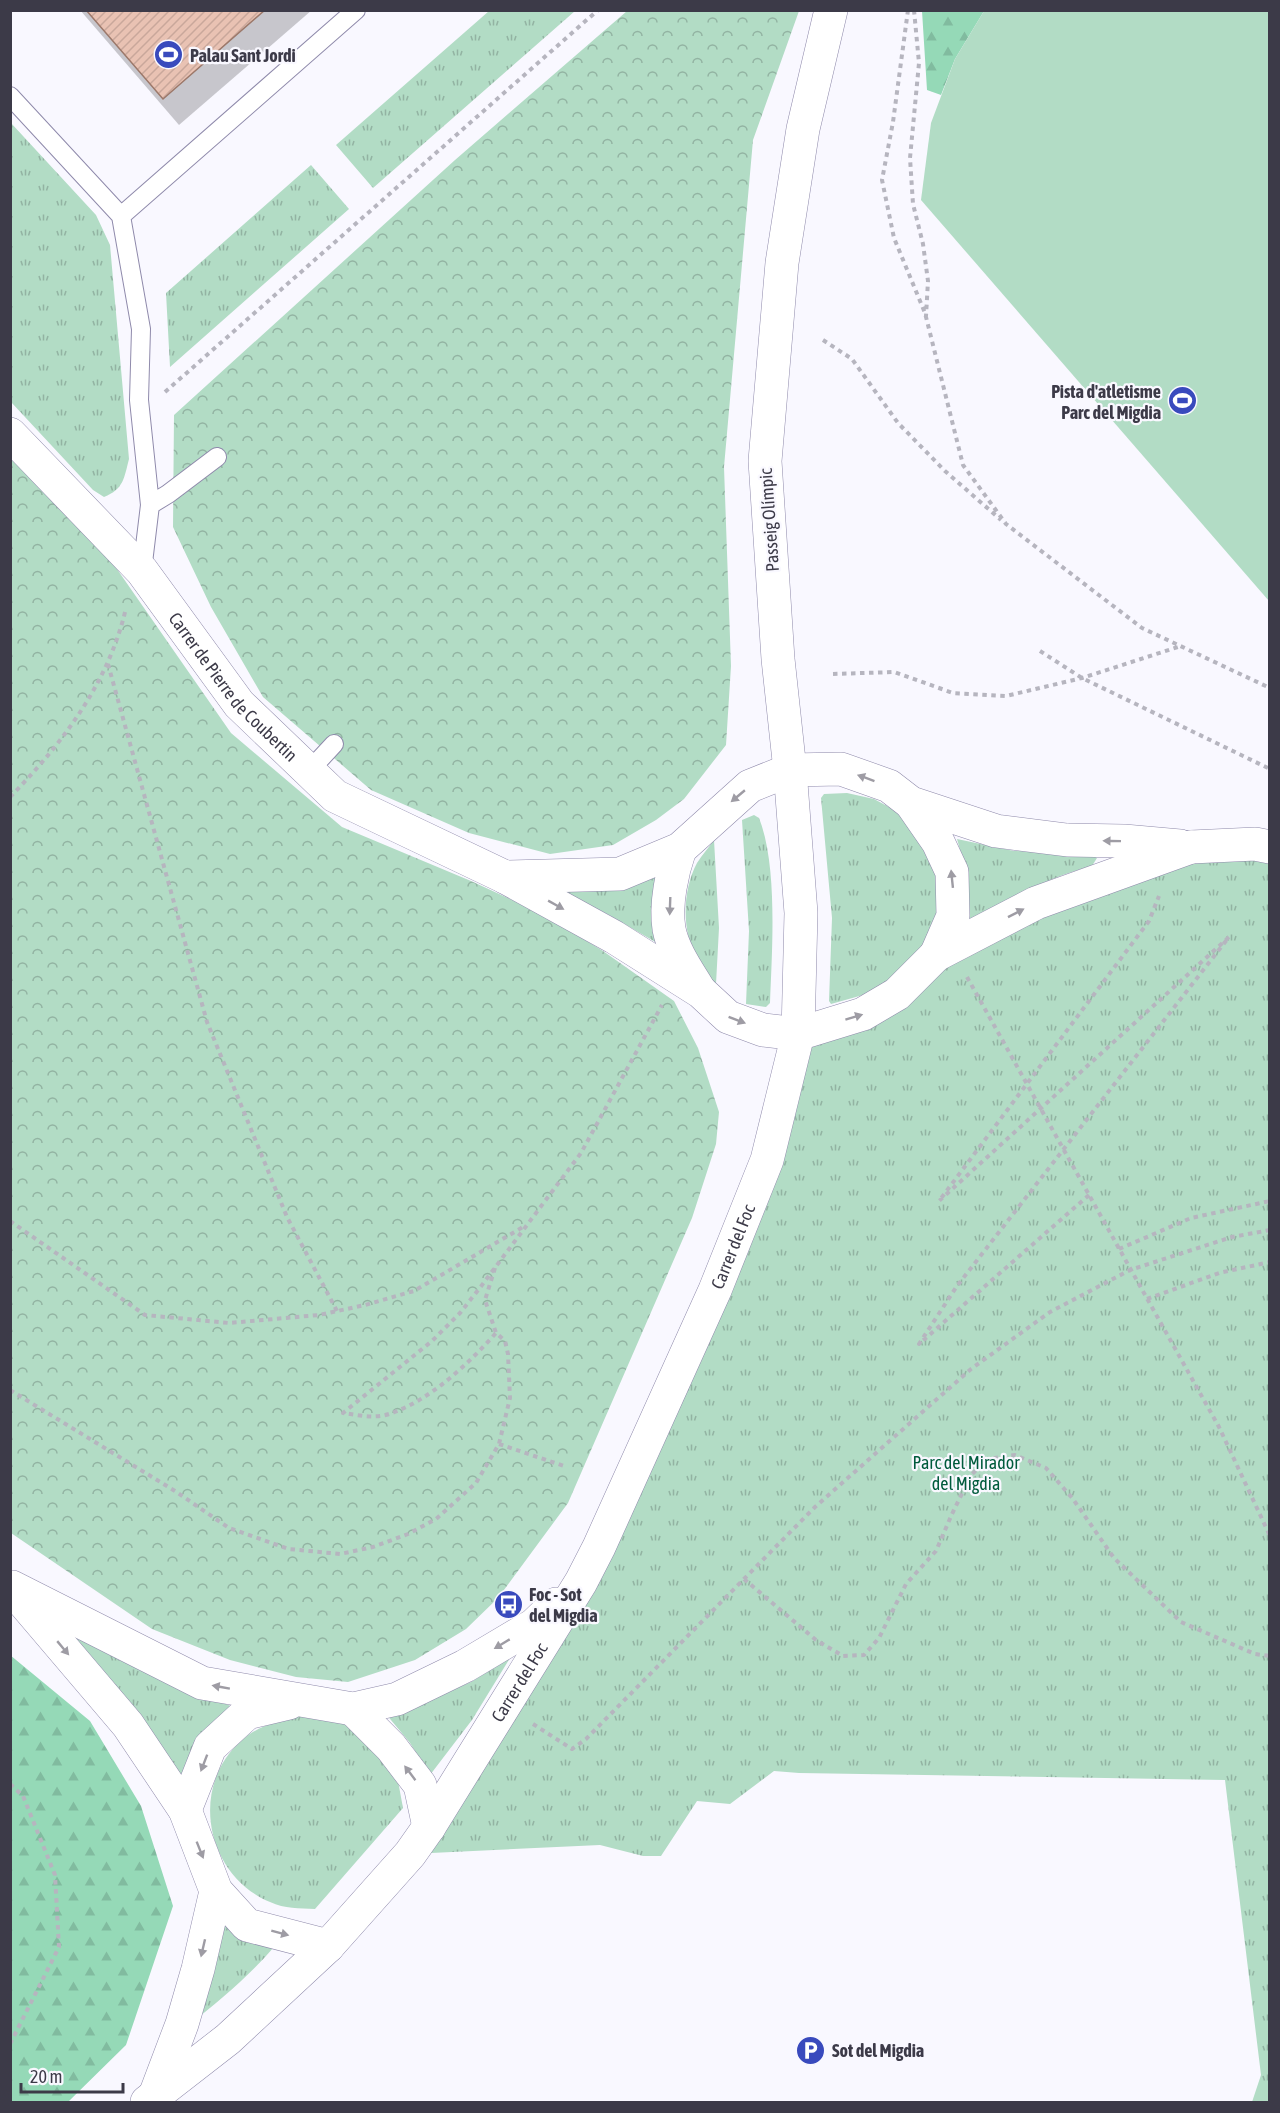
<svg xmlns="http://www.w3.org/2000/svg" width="1280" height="2113" font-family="'Asap Condensed',sans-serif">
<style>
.grass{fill:url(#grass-tufts)}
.forest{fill:url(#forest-firs)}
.park{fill:url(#park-crowns)}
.pitch{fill:#b2dcc5}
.shadow{fill:#0003}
.building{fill:url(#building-hatch);stroke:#9c786a;stroke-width:1.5}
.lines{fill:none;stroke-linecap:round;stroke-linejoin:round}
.lane-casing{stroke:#8f8aab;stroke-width:20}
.street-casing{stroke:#8f8aab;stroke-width:34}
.secondary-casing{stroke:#8f8aab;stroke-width:34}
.path{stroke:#b6b5bf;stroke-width:4;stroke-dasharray:4.5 4.5;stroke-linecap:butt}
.lane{stroke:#fff;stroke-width:18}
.street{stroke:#fff;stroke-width:33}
.secondary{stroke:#fff;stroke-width:33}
.oneway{fill:#9e9ca4}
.labels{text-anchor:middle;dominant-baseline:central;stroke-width:4.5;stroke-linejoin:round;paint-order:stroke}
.poi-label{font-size:18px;font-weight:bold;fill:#3c3a48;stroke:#f9f8ff;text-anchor:start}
.street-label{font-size:18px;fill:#3c3a48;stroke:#f9f8ff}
.park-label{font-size:18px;fill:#005b3c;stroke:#f9f8ff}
</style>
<defs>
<pattern id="grass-tufts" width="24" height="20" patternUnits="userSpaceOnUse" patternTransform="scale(1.5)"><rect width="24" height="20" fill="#b2dcc5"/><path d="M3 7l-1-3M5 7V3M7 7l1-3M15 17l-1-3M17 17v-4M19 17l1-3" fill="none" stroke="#92b3a2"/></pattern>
<pattern id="forest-firs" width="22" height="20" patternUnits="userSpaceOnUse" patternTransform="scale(1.5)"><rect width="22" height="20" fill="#95d9b7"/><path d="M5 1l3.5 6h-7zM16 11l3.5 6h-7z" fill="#81bb9f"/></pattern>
<pattern id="park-crowns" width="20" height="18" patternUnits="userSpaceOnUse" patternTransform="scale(1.5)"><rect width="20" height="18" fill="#b2dcc5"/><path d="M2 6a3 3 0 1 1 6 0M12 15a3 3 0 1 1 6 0" fill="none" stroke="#92b3a2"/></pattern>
<pattern id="building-hatch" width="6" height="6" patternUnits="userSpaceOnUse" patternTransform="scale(1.5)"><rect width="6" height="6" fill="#e9c2b3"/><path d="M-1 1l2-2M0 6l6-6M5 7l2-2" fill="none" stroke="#c9a79b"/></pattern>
</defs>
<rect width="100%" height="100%" fill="#f9f8ff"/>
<path class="grass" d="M489,11H575L373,188L336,145Z
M11,123L96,215L110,245L129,459C124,478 124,489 104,497L93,490L11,402Z
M311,165L349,209L170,367L166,293Z
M847,793L874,799L898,812L935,864L939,894L935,923L919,953L893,979L863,995L831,1004L829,1001L832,918L821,798L824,794Z
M754,815L759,818C778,866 772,950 770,1003L766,1007L746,1004L749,931L742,820Z
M957,839L1014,851L1088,853L1097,858L1092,866C1047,877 1006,902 965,923L968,879Z
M714,840L719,928L716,984C710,977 704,970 699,962C681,934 682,891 697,863C702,855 709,847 714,840Z
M1191,847H1269V2102H1252L1261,2075L1225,1780L799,1773L774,1771L730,1804L697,1801L661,1856H643L600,1845L410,1854L622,1499L798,1034L936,955Z
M660,873L657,943L609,915L566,894L568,885Z
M60,1622L144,1672L236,1708L183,1780Z
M510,1658L472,1720L430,1775L410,1743L386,1714L441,1695L471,1682Z
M296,1716L331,1719L350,1726L367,1736L398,1781L403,1808L315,1909C299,1908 285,1909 270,1902C206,1875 188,1787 242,1740C258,1726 276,1722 296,1716Z
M220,1916L274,1947C249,1976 219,2001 189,2025Z"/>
<path class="forest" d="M922,11H984L955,59L941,95L927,90Z
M10,1655L90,1721L141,1806L173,1906L126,2045L68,2102H11Z"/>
<path class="park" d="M627,11H799L753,140L724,467L731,666L726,745L684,799L656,820L613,845L550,854L469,833L371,790L263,697L211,607L173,527L174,415L455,160Z
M10,451L103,549L231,733L342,827L471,881L543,914L603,951L674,1001L698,1048L719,1112L716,1144L692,1218L568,1503L498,1598L466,1629L415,1660L348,1682L296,1677L230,1660L152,1629L11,1533Z"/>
<path class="pitch" d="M984,11H1269V601L921,200L931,123L955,59Z"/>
<path class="shadow" d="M80,10H312L179,125Z"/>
<path class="building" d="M86,10H265L163,99Z"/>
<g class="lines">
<defs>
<path id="lane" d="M10,96L121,216L141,329L139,400L150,505L142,571
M121,216L356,10
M150,505L168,494L217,457
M309,771L334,744"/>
<g id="street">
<path id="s1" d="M10,434L142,571L239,704L335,796L505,877"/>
<path d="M1191,847L1255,844L1270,847"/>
</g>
<g id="secondary">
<path d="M911,803L938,842L952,872L953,916L936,955"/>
<path d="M680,849C672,872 665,904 669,929C673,950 687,970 698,988"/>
<path d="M505,877L614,937L701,992L728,1017L763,1030L798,1034L863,1014L897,994L936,955L1036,903L1191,847"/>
<path d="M507,877L620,874L680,849L750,786L790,770L841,769L889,786L911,803L996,831L1067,840L1124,841L1180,846"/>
<path d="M12,1587L202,1683L353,1709L397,1699L465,1666L534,1625L556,1604"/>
<path d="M20,1598L128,1725L185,1810L216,1891L247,1925L328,1946"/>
<path d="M353,1709L391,1747L420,1785L429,1827"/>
<path d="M185,1810L210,1747L247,1713L289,1703"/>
<path d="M154,2098L182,2024L198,1969L216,1891"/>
<path id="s2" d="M147,2102L228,2039L328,1946L410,1854L429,1827L581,1582L599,1547L715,1290L767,1160L798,1034L801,913L790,770L778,659L765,461L782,263L803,129L831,10"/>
</g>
</defs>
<use href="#lane" class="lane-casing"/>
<use href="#street" class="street-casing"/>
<use href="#secondary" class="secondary-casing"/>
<path class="path" d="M908,10L893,122L882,180L894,238L925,313L963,465L1006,524L1142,628L1270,688
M914,10L919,63L910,158L913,204L923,244L928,281L926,316
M823,340L852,359L898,423L945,471L1001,520
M165,392L598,10
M1040,651L1082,678L1270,769
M108,664L207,1022L287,1217L337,1311
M833,674L894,672L953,693L1006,696L1082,678L1181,646
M10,797C63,743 109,682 126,608
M967,977L1219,1427L1270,1536
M1089,1195L919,1344L957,1286L1229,937L939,1201L1149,921L1159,896
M10,1221L145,1315L229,1323L319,1315L365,1305L414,1291L523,1227
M1119,1249L1191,1218L1270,1201
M495,1268L485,1300L496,1333
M1147,1299L1219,1273L1270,1262
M10,1390L175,1491L229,1528L289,1549L340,1554L373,1547L408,1534L436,1519L476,1483L499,1444L510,1398L508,1354L505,1341L496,1333C468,1364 431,1400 389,1414C374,1419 358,1415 343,1413L432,1341L460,1313L479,1289L581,1153L662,1005
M499,1444L564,1466
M744,1579L816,1640L843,1656L864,1655L879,1638L906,1584L936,1551L952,1514L971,1475L988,1459L1015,1455L1046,1468L1073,1499L1114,1558L1181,1622L1255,1654L1270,1656
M533,1724L572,1749L586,1739L815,1507L971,1369L1050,1312L1130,1270L1232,1237L1270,1230
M10,1784L23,1796L55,1875L59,1947L10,2044"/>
<use href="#lane" class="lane"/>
<use href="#street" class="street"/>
<use href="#secondary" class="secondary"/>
</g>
<defs><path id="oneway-solid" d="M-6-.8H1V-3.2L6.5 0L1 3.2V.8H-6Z" transform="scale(1.5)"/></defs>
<g class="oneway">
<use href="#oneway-solid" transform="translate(866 778) rotate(-160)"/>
<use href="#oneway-solid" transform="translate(738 796) rotate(140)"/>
<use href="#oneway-solid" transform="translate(1112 841) rotate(-179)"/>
<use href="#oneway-solid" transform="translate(952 879) rotate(-96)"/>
<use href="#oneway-solid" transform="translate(556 905) rotate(29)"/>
<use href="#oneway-solid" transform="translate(670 906) rotate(92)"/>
<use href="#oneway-solid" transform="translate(1016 913) rotate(-27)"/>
<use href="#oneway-solid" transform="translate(854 1017) rotate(-17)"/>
<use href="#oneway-solid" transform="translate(737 1020) rotate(21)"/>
<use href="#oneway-solid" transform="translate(502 1644) rotate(149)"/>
<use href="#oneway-solid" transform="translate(63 1648) rotate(50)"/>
<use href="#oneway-solid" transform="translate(221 1687) rotate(-170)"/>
<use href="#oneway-solid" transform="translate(204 1763) rotate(111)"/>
<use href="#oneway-solid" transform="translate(410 1773) rotate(-127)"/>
<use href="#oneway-solid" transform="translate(200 1850) rotate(68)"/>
<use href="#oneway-solid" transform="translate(280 1933) rotate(15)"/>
<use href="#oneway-solid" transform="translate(203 1948) rotate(103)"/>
</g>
<defs>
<symbol id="stadium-disc" viewBox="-11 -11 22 22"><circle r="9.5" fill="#394abd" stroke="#f9f8ff"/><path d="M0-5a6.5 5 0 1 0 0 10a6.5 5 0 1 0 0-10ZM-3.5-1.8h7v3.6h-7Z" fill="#fff"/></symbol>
<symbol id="bus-disc" viewBox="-11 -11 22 22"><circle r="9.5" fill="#394abd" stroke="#f9f8ff"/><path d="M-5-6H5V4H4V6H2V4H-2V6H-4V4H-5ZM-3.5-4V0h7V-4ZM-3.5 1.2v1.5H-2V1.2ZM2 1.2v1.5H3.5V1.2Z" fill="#fff"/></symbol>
<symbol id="parking-disc" viewBox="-11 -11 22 22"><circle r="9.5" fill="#394abd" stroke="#f9f8ff"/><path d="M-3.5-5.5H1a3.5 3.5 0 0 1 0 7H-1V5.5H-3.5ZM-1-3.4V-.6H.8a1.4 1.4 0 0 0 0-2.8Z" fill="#fff"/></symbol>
</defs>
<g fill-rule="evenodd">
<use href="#stadium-disc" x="152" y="38" width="33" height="33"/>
<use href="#stadium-disc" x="1166" y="384" width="33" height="33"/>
<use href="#bus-disc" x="492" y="1588" width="33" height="33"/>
<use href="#parking-disc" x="794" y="2034" width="33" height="33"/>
</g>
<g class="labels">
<g class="poi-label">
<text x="190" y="55">Palau Sant Jordi</text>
<text x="1161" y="391" text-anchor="end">Pista d'atletisme<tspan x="1161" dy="21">Parc del Migdia</tspan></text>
<text x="529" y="1594">Foc - Sot<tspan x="529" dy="21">del Migdia</tspan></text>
<text x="832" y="2050">Sot del Migdia</text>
</g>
<g class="street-label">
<text transform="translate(769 520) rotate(-94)">Passeig Olímpic</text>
<text stroke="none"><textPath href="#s1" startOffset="338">Carrer de Pierre de Coubertin</textPath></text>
<text stroke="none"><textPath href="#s2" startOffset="1052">Carrer del Foc</textPath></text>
<text stroke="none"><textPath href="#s2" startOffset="566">Carrer del Foc</textPath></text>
</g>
<g class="park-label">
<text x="966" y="1462">Parc del Mirador<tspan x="966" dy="21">del Migdia</tspan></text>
</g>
</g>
<rect width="1280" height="2113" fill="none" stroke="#3c3a48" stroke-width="24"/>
<path d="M21 2083v9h102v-9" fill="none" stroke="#3c3a48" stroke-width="3"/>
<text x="30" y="2083" font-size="18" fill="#3c3a48" stroke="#f9f8ff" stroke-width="4.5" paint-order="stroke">20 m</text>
</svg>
